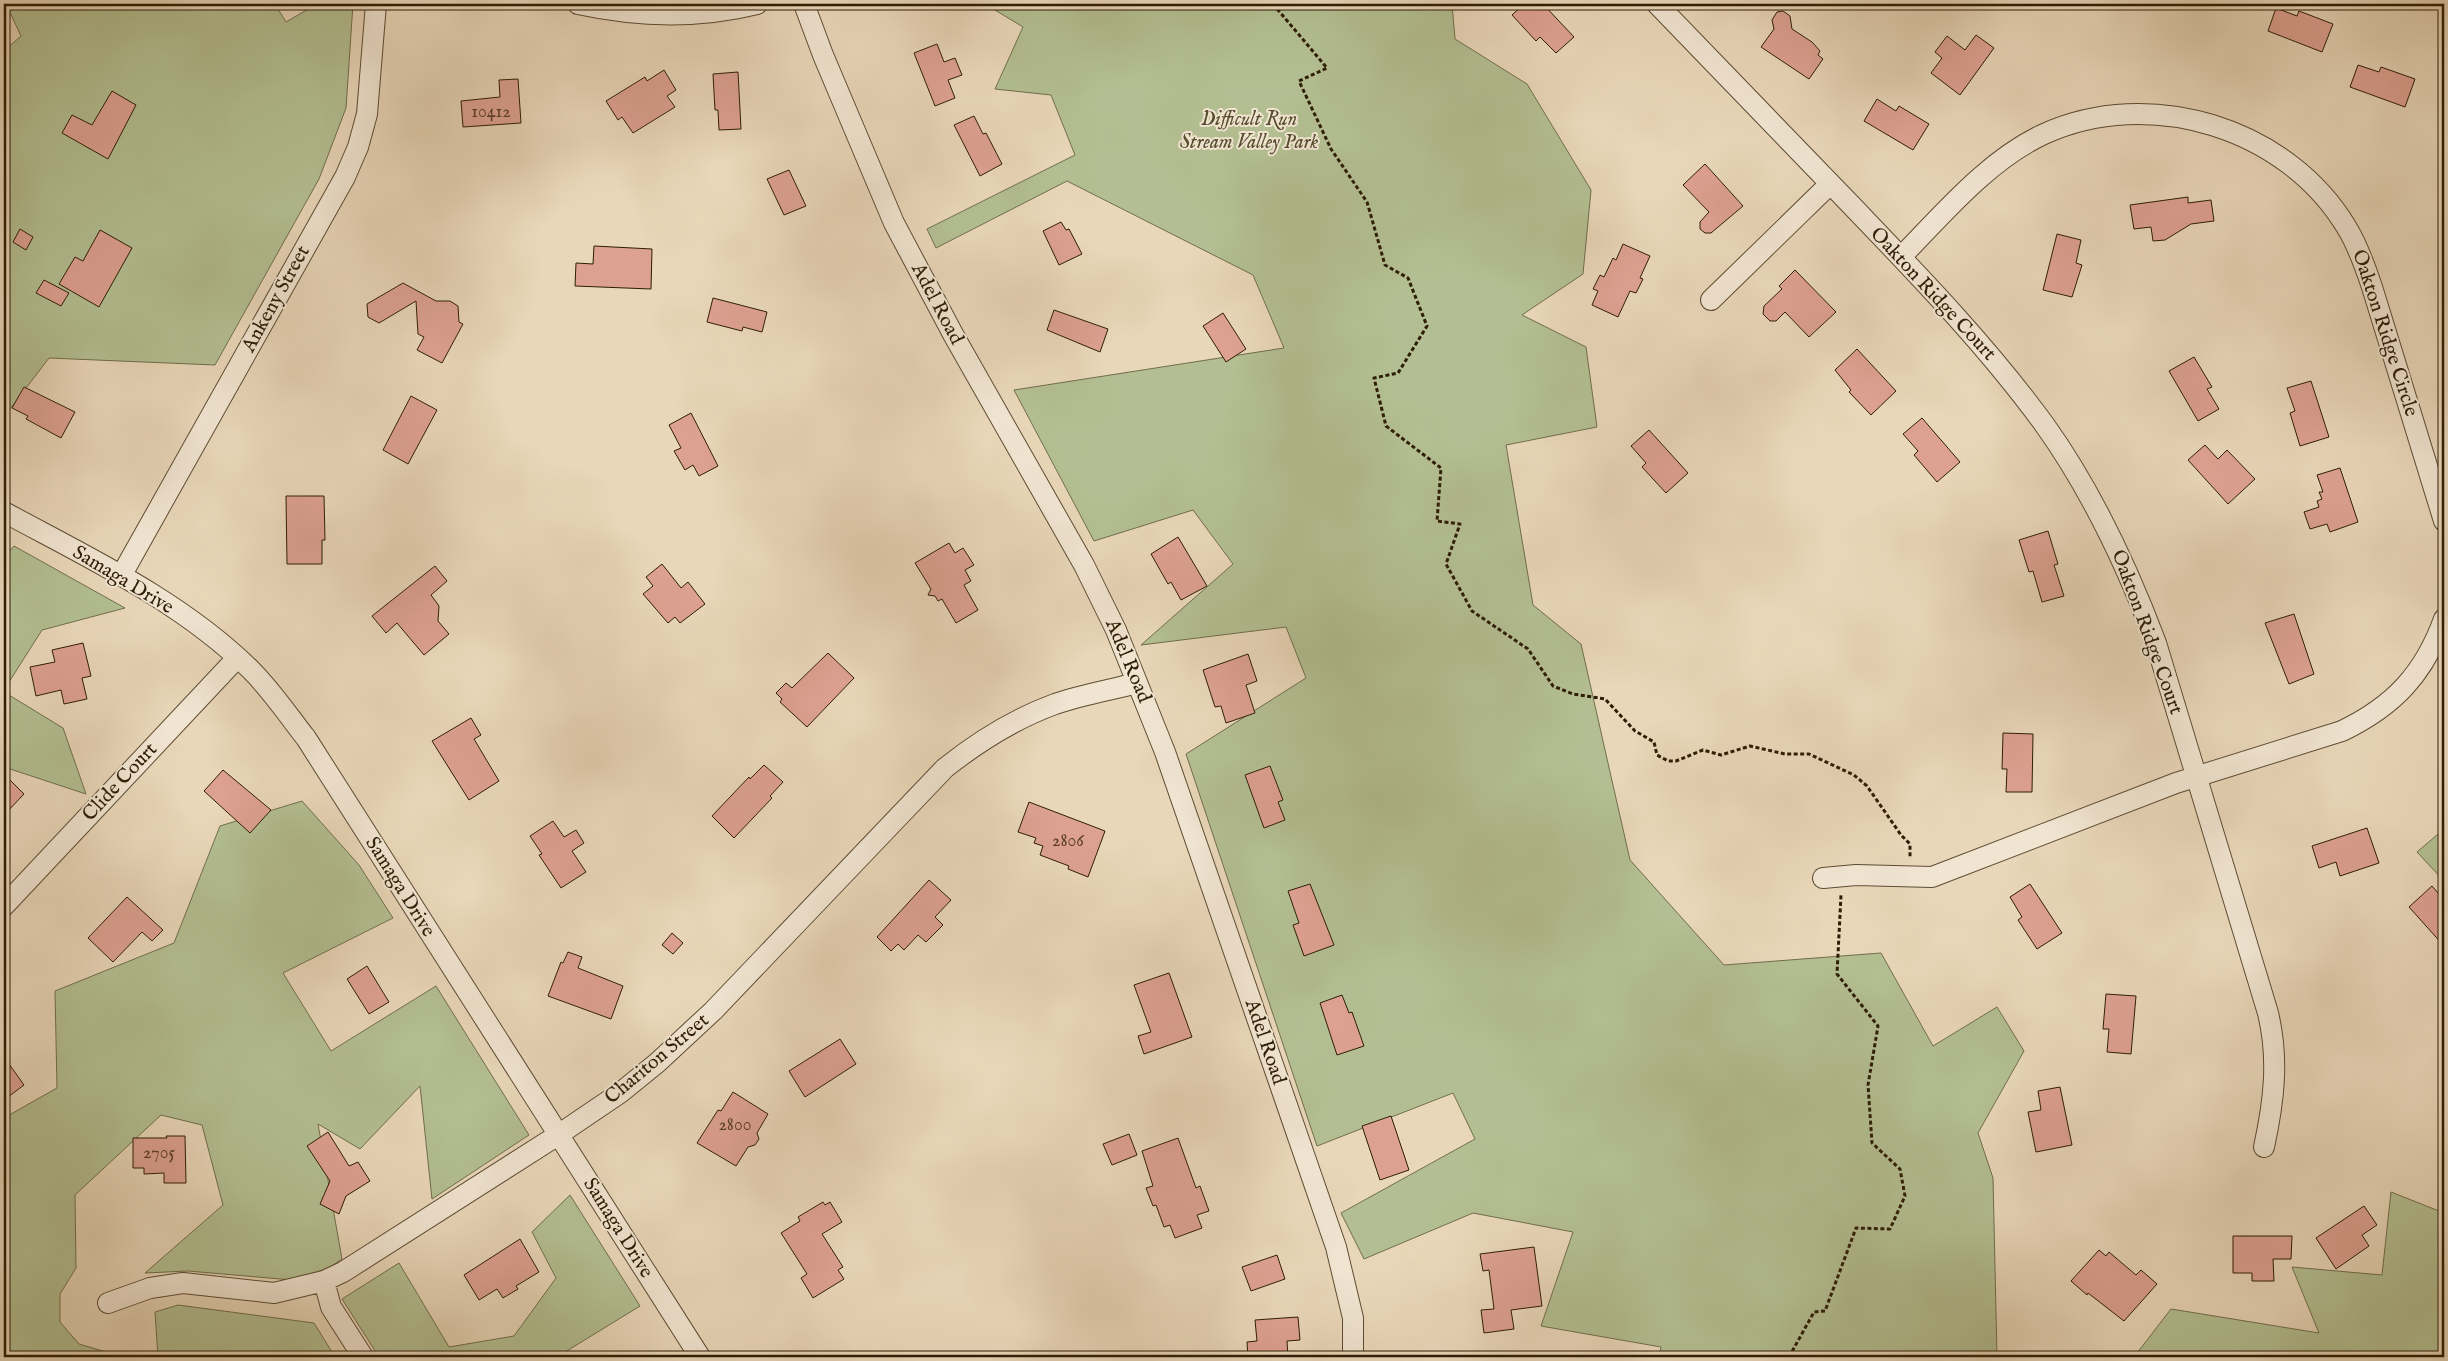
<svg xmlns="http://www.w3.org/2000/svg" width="2448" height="1361" font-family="'IM FELL English',serif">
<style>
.green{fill:#b3bf92;stroke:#706e4c}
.building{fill:#dda191;stroke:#2e1d06}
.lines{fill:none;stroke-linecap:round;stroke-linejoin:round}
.street-casing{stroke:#5d4c33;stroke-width:22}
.path{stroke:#2e1d06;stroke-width:3;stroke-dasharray:4 2.5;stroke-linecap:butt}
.street{stroke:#f1e5d2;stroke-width:20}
.labels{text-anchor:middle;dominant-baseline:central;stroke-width:4;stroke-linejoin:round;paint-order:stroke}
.number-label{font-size:18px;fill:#5a3e29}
.park-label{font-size:20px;font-style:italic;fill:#564e30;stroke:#f1e5d2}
.street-label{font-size:20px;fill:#2e1d06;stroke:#f1e5d2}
</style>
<rect width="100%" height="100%" fill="#e9d7b9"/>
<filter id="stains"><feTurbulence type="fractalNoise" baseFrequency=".004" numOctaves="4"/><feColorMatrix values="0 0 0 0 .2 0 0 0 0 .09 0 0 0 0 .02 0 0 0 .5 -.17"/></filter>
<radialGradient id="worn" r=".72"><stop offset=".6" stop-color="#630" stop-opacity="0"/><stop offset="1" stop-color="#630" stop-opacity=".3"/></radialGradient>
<path class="green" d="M6,4H275L286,22L317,4H353L346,108L319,179L215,365L49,358L4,417V51L21,36Z
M988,4H1452L1455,39L1527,84L1591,190L1583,274L1522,315L1586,347L1597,427L1506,445L1533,605L1581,644L1630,860L1724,965L1881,953L1933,1046L1997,1007L2024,1051L1978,1133L1993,1178L1997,1357H1659L1661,1347L1541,1326L1573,1232L1473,1213L1364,1259L1341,1213L1475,1139L1453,1093L1317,1146L1186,754L1306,678L1286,627L1141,645L1233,564L1193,510L1094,541L1014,390L1284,348L1253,275L1067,181L936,248L927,229L1075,155L1051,95L995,89L1023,27L990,7Z
M14,546L125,608L42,630L4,690V557Z
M4,692L63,728L86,794L4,767Z
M302,801L359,865L393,918L283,973L331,1051L436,986L529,1135L432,1199L420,1086L360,1149L318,1124L342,1259L329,1268L292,1280L188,1271L145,1273L223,1205L202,1125L161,1115L75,1195L76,1268L60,1294V1322L79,1344L123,1357H4V1118L57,1088L55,991L174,943L220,826Z
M2444,829V881L2417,852Z
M2391,1192L2444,1213V1357H2134L2171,1309L2319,1333L2292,1267L2382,1275Z
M570,1195L640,1306L557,1357H379L342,1299L399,1263L449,1347L514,1336L556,1278L532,1232Z
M178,1305L314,1323L335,1357H158L155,1312Z"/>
<path class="building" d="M1524,4H1543L1574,37L1556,53L1540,37L1536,41L1512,15Z
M2276,8L2297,16L2299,11L2333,24L2322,52L2268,31Z
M1783,11L1790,16L1792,29L1812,42L1820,51L1818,55L1823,59L1809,79L1761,47L1774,29L1772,20L1777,12Z
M1976,35L1994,48L1960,95L1931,73L1942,58L1935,52L1947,36L1965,50Z
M937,44L944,62L955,58L962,75L948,80L955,98L935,106L914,53Z
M2358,65L2379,72L2381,67L2415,79L2405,107L2350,87Z
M664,70L676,90L667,96L675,107L633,133L622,117L618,120L606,101L645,77L647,81Z
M738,72L741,129L719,130L718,110H715L713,74Z
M518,79L521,123L463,127L461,101L500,97L499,80Z
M112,91L136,105L108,159L62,133L72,115L92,125Z
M1877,99L1896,111L1899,106L1929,124L1913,150L1864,121Z
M974,116L983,134L986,133L1002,164L980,176L954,125Z
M1705,164L1743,206L1711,233H1705L1700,229V222L1709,212L1683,185Z
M789,170L806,206L784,215L767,179Z
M2188,197V203L2211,200L2214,221L2191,224L2165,240L2153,241L2151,227L2134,229L2130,205Z
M1061,222L1066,230L1069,229L1082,254L1059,265L1043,231Z
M20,229L33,237L26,250L13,242Z
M100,230L132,248L99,307L59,284L75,257L83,261Z
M2057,234L2081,240L2076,263L2082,265L2072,297L2043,290Z
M1623,244L1650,256L1640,278L1643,279L1636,293L1630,291L1618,317L1592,305L1598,291L1593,289L1600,275L1604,277L1613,258L1616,260Z
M594,246L652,249L651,289L575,286L576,263L593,264Z
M1795,270L1836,312L1809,337L1785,312L1776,321H1770L1763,314L1764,306L1782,289L1779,286Z
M44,280L69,293L61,306L36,293Z
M403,283L436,301H450L458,306L459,322L463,324L442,363L417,350L424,337L418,334L416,301L379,323L368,317L367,304Z
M713,298L767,312L762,332L743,327L742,331L707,322Z
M1054,310L1108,329L1100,352L1047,330Z
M1223,313L1246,349L1226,362L1203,326Z
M1857,349L1896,391L1871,415L1849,392L1851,390L1835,370Z
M2194,357L2212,387L2207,389L2219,409L2198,421L2169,371Z
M2311,381L2329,437L2300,446L2290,413L2295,411L2287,388Z
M24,387L75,412L61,438L26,419L28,416L12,408Z
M411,396L437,410L408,464L383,450Z
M691,413L718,466L699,476L693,465L685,470L674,451L681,448L669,425Z
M1922,418L1960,462L1937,482L1914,455L1918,451L1903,434Z
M1649,430L1688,473L1666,493L1642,467L1646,463L1631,446Z
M2205,445L2218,459L2227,450L2255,479L2228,504L2188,460Z
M2340,468L2358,522L2330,532L2327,524L2310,529L2304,512L2319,507L2317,501L2322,499L2319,492H2323L2317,475Z
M286,496H324L325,540H322V564H287Z
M2048,531L2058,564L2054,565L2064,596L2042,602L2033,571L2029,572L2019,540Z
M1178,537L1207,586L1181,600L1171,582L1168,584L1151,554Z
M949,543L955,553L963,548L974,565L965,570L971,581L964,585L978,610L956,623L942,599L938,601L935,596L928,595L931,589L915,563Z
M662,564L681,588L688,582L705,604L680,623L675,617L668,623L643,594L653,586L646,577Z
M435,566L447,581L431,595L439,606L438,621L449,634L424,655L397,623L386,633L372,616Z
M2294,614L2314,674L2289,684L2265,623Z
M83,643L91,676L82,678L87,699L64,704L61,690L36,696L30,667L55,662L52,650Z
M828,653L854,678L807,727L780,702L782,699L776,693L786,683L792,688Z
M1248,654L1257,681L1246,685L1255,713L1226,723L1221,706L1215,707L1203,670Z
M471,718L481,735L474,739L499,781L469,800L432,741Z
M2003,733L2033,734L2032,792H2006L2007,769H2002Z
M764,765L783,782L770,796L772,798L734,838L712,816L749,777L750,779Z
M1270,766L1283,800L1278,802L1285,820L1264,828L1245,775Z
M223,770L271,810L250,833L204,791Z
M4,774L24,794L4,815Z
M1029,802L1105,831L1088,877L1068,869L1069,866L1040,855L1043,846L1034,843L1036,838L1018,832Z
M553,821L564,837L576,830L584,843L572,851L586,872L561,888L539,855L542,854L530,836Z
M2367,828L2379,863L2340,876L2336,862L2319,868L2312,846Z
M929,880L951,900L935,917L943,925L926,942L918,935L904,950L898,944L891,951L877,937Z
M1310,884L1334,945L1304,956L1293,925L1299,923L1288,891Z
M2030,884L2062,933L2037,949L2018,920L2022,917L2010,897Z
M2432,886L2444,900V946L2409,907Z
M127,897L163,930L152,941L142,932L113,962L88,938Z
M672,933L683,943L673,954L662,945Z
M568,952L582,957L578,968L623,986L611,1019L548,996L561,962L563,963Z
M367,966L389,1002L369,1014L347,979Z
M1169,973L1192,1037L1144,1054L1138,1036L1151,1032L1134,985Z
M2106,994L2136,996L2131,1054L2107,1052L2109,1029H2103Z
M1342,995L1349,1013L1352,1012L1364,1046L1337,1055L1320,1003Z
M840,1039L856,1064L805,1097L789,1071Z
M4,1057L24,1085L4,1100Z
M2060,1087L2072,1145L2036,1152L2028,1112L2041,1110L2038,1091Z
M733,1092L768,1114L757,1133L759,1139L755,1145L748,1147L736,1166L697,1143L718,1110L721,1111Z
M1391,1116L1409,1170L1380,1180L1362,1126Z
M328,1132L349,1166L358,1162L370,1181L346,1196L339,1214L320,1204L330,1181L307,1146Z
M1129,1134L1137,1155L1112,1165L1103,1144Z
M166,1136H185L186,1183H164V1173L144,1174V1168H133V1138H167Z
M1178,1138L1196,1188L1200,1186L1209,1211L1197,1215L1202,1228L1175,1238L1170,1225L1164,1227L1156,1205L1153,1206L1146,1188L1153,1186L1142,1151Z
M823,1202L825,1205L830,1202L842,1222L822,1234L843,1267L838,1270L844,1279L813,1298L801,1278L807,1274L781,1233L800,1221L798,1217Z
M2364,1206L2377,1225L2362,1235L2369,1246L2336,1269L2316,1238Z
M2233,1236H2292L2291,1259H2273L2274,1281H2252V1273H2233Z
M520,1239L539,1272L516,1286L518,1289L503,1298L497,1289L479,1300L464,1275Z
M1534,1247L1542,1306L1511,1310L1514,1329L1484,1333L1481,1310L1494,1309L1489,1270L1483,1271L1480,1254Z
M2099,1250L2106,1256L2109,1252L2136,1275L2141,1270L2157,1284L2124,1321L2088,1293L2087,1295L2071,1281Z
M1277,1255L1285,1279L1251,1291L1242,1267Z
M1298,1317L1300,1340L1287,1341L1288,1357H1248L1247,1342L1257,1341L1255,1320Z"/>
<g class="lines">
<defs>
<path id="street" d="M578,4C638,17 697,19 757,4
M804,4L823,55L894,223L954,336L1084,565L1116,630L1165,752L1336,1247L1353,1318V1357
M1657,4C1723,72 1788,140 1854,208C1920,277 1987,346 2044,424C2092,491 2127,566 2156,643L2268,1013C2279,1059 2274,1101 2264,1147
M1901,257C1944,213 1988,160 2044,134C2149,86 2287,127 2347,228C2358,246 2365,266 2372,287L2444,521
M1711,300L1830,184
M4,512C89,558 181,601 251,670C272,691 288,715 306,738L700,1357
M121,576L345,177L358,147L367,114L376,4
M1823,878L1856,875L1932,877L2176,783L2342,731C2394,706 2424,674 2444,619
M4,906L237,658
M324,1281L331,1307L363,1357
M108,1303L150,1288L183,1283L274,1293L324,1281L343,1272L558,1135L620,1093L657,1063L713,1011L945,768C979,741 1014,719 1055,704C1082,695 1110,690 1137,683"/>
</defs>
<use href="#street" class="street-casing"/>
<path class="path" d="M1273,4L1327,68L1299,81L1331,149L1367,202L1385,265L1408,278L1427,326L1398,373L1374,378L1386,426L1441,468L1437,521L1460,524L1446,564L1472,611L1528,649L1553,686L1573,694L1605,699L1635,731L1654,742L1657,755L1668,761H1676L1703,750L1721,755L1750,746L1785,754H1809L1854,775L1867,786L1901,835L1910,844V857
M1789,1357L1814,1312L1825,1311L1856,1228L1890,1229L1905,1196L1900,1169L1872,1143L1868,1085L1878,1026L1837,974L1841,895"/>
<use href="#street" class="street"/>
</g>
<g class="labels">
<g class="number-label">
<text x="491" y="112">10412</text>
<text x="1068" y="841">2806</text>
<text x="735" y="1125">2800</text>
<text x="159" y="1153">2705</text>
</g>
<g class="park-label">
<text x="1249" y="119">Difficult Run<tspan x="1249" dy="23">Stream Valley Park</tspan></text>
</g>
<g class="street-label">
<text transform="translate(1933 294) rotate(47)">Oakton Ridge Court</text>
<text transform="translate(276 299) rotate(-61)">Ankeny Street</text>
<text transform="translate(937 304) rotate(62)">Adel Road</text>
<text transform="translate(2385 333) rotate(72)">Oakton Ridge Circle</text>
<text transform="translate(123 580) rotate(31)">Samaga Drive</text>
<text transform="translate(2147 632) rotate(70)">Oakton Ridge Court</text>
<text transform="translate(1128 661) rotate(67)">Adel Road</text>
<text transform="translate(120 782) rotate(-47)">Clide Court</text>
<text transform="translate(400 887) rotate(58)">Samaga Drive</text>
<text transform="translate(1265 1042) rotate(71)">Adel Road</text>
<text transform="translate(657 1059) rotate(-40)">Chariton Street</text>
<text transform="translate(618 1228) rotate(58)">Samaga Drive</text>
</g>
</g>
<rect width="2448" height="1361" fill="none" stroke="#e9d7b9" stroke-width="20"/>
<rect x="5" y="5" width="2438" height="1351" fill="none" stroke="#2e1d06" stroke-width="2.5"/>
<rect x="10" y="10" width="2428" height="1341" fill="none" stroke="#2e1d06"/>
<rect width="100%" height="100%" filter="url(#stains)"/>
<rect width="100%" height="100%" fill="url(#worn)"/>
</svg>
